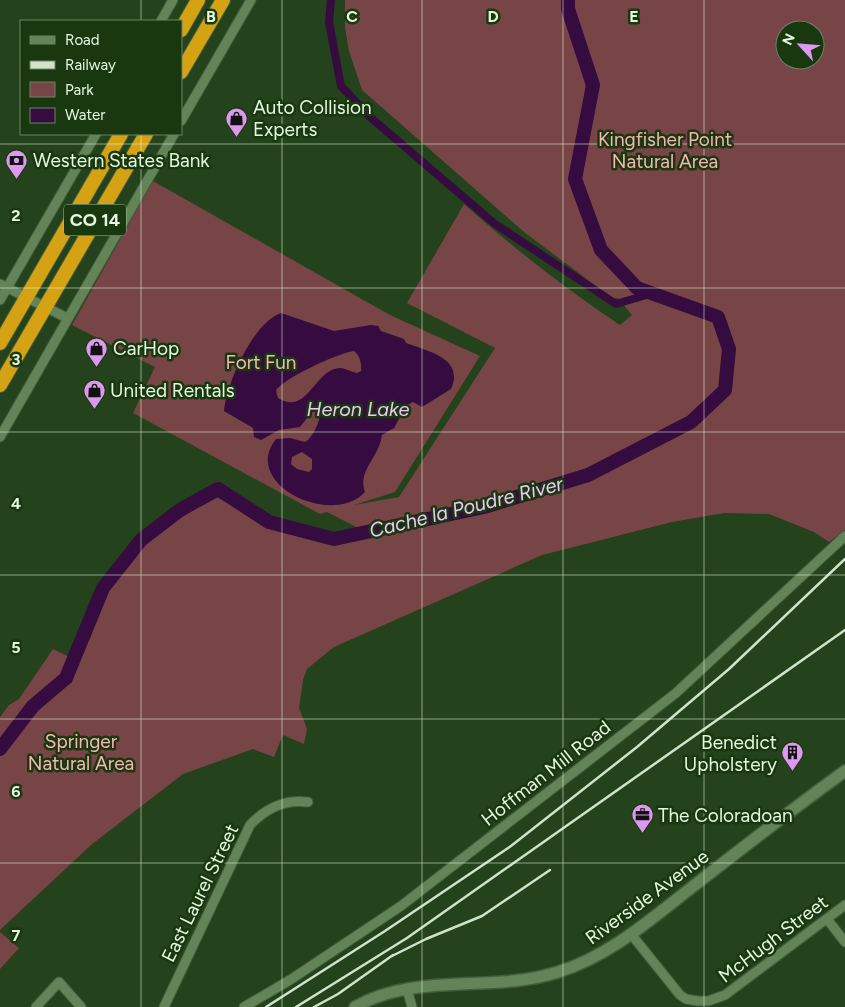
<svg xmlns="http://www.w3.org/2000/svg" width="845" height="1007" font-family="Figtree,sans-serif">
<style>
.green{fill:#774546;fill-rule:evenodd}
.water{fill:#360b40;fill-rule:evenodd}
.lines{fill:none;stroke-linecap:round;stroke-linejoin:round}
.canal{stroke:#360b40;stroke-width:8}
.river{stroke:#360b40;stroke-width:14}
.minor-casing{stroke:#435e3b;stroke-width:11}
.secondary-casing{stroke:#435e3b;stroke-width:14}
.trunk-casing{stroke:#435e3b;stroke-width:16}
.minor{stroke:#638459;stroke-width:9}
.secondary{stroke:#638459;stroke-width:11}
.trunk{stroke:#d4a212;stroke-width:14}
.rail{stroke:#d0e4cb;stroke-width:2.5}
.grid{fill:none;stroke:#e4f7df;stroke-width:1;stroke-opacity:0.55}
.labels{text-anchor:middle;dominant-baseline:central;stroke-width:5;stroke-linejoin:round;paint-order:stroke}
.shield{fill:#1a3810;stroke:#a7bea1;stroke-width:1}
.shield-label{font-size:18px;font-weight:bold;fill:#e4f7df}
.poi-label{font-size:19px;fill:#e4f7df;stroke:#1a3810;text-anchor:start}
.park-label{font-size:19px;fill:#f9b5b5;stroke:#1a3810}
.street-label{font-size:19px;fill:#e4f7df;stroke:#1a3810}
.water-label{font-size:20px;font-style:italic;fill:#edc7f8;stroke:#1a3810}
.grid-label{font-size:16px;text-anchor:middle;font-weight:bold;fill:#e4f7df;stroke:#1a3810;stroke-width:5;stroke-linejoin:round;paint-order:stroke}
</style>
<rect width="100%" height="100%" fill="#24421b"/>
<path class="green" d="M345,0H845V530L829,542L814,532L769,514L724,513L672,522L542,555L334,647L307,669L303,680L299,708L307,729L304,744L283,735L274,757L253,749L183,774L91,845L0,930V717L9,705L19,699L53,649L74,659L103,588L141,540L180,510L218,489L269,522L334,539L366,532L327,512L320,514L133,413L155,367L72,325L153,181L390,315L480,356L395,492L354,505L399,497L495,348L407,303L464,204C513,248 565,288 620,325L632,315L618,298H612L524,232L362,90L349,51L345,28ZM785,30H815V60H785Z
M0,932L19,948L0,969Z"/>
<path class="water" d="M281,313L334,331L371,325L378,326L381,331L404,339L406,343C427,351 465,358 451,389L422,407L413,402L407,405L394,428L382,435C379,458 357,471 365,492C332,528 240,484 276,439L290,438L305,442C313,438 323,417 319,408H315L300,427L279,430L261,440L254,437L253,428L224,411C227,382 253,323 281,313ZM354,351C360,355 362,365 361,371L357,373C352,372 346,369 341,368C315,367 308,417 278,398L276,391C281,379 341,352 354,351ZM302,452L312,459V469L309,472L297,469L291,464L292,457Z"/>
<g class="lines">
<path class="canal" d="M331,0L329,22L341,86L370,117L495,224L616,304L653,293"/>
<path class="river" d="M0,749L33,706L66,678L103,588L141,540L180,510L218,489L269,522L334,539L484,507L588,475L691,422L725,390L729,349L718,317L637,288L601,250L575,179L593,85L568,9V0"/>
<defs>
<path id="minor" d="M161,21L173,0
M181,121L251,0
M0,284L67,318
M0,300L96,134
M0,437L174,134
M827,919L845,942
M631,934L680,995L686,999L698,1001H708L725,995L845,905
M407,989L412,1007
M36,1007L59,982L81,1007
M164,1007L250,825C266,808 285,799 308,802
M244,1007L290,980L401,906L676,693L845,536"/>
<path id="secondary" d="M355,1007C416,972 493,993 558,972C609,956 650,920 691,888C742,848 793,809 845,771"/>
<path id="trunk" d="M181,30L198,0
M181,72L223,0
M0,343L121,134
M0,385L146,134"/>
</defs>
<use href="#minor" class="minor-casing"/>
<use href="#secondary" class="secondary-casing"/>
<use href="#trunk" class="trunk-casing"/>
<use href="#minor" class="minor"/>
<use href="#secondary" class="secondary"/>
<use href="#trunk" class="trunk"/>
<path class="rail" d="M392,956L426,939L482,916L550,870
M266,1007L385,931L511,846L637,747L729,669L845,559
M296,1007L407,938L845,630
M314,1007L338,994L393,955"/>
</g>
<path class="grid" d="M141,0V21M282,0V1007M422,0V1007M563,0V1007M704,0V1007M141,134V1007M0,144H845M0,288H845M0,432H845M0,575H845M0,719H845M0,863H845"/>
<defs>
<symbol id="shop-pin" viewBox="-11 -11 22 30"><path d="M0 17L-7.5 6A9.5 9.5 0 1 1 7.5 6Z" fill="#df98f2" stroke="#1a3810"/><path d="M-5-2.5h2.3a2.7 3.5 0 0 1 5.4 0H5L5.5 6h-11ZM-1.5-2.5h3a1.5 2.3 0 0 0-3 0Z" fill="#111"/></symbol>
<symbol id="bank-pin" viewBox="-11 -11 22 30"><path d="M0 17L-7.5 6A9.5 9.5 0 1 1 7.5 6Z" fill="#df98f2" stroke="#1a3810"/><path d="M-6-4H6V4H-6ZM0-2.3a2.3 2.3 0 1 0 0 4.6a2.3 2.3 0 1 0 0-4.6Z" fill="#111"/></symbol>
<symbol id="building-pin" viewBox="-11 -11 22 30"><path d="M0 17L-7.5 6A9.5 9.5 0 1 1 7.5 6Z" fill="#df98f2" stroke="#1a3810"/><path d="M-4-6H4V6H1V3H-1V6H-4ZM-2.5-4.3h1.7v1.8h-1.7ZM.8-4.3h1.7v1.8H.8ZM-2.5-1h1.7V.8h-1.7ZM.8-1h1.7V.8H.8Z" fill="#111"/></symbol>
<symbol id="office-pin" viewBox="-11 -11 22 30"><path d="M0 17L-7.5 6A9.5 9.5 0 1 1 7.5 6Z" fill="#df98f2" stroke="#1a3810"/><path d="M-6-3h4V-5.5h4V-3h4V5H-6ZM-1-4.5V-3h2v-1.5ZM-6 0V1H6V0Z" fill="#111"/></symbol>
</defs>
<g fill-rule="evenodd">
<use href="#shop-pin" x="224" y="106" width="25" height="34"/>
<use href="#bank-pin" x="4" y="148" width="25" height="34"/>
<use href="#shop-pin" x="84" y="336" width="25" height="34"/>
<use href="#shop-pin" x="82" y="378" width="25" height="34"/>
<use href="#building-pin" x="780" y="740" width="25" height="34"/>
<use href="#office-pin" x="630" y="802" width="25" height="34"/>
</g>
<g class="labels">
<rect class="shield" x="64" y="204.5" width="62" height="31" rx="4"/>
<g class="shield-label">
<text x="95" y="220">CO 14</text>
</g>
<g class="poi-label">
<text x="253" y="107">Auto Collision<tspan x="253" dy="22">Experts</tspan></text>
<text x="33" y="160">Western States Bank</text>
<text x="113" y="348">CarHop</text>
<text x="110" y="390">United Rentals</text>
<text x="777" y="742" text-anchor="end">Benedict<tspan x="777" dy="22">Upholstery</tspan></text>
<text x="658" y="815">The Coloradoan</text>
</g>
<g class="park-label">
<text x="665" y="139">Kingfisher Point<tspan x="665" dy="22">Natural Area</tspan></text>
<text x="261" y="362">Fort Fun</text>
<text x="81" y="741">Springer<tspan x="81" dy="22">Natural Area</tspan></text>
</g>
<g class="street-label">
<text transform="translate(546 773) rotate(-38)">Hoffman Mill Road</text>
<text transform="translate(200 893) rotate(-64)">East Laurel Street</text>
<text transform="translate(647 897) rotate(-36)">Riverside Avenue</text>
<text transform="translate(773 939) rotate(-37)">McHugh Street</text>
</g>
<g class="water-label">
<text x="358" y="409">Heron Lake</text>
<text transform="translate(466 507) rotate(-14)">Cache la Poudre River</text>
</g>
</g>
<g class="grid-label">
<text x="211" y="22">B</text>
<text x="352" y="22">C</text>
<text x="493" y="22">D</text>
<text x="634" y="22">E</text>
<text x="16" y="221">2</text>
<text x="16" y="365">3</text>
<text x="16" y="509">4</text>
<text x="16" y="653">5</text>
<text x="16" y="797">6</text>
<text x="16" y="941">7</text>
</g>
<rect x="20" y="20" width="162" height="115" fill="#1a3810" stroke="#6b8463"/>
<rect x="30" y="36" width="25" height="8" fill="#638459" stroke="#6b8463"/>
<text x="65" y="45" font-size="15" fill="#e4f7df">Road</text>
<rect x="30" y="61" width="25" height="8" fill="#d0e4cb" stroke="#6b8463"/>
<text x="65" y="70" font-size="15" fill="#e4f7df">Railway</text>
<rect x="30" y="82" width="25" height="15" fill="#774546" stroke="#6b8463"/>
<text x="65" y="95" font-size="15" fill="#e4f7df">Park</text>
<rect x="30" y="108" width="25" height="15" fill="#360b40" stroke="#6b8463"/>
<text x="65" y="120" font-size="15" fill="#e4f7df">Water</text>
<g transform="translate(800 45) rotate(296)"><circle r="24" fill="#1a3810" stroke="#6b8463"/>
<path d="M0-4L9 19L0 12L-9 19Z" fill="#df98f2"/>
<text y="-8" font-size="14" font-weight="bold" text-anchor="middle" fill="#e4f7df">N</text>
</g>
</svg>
